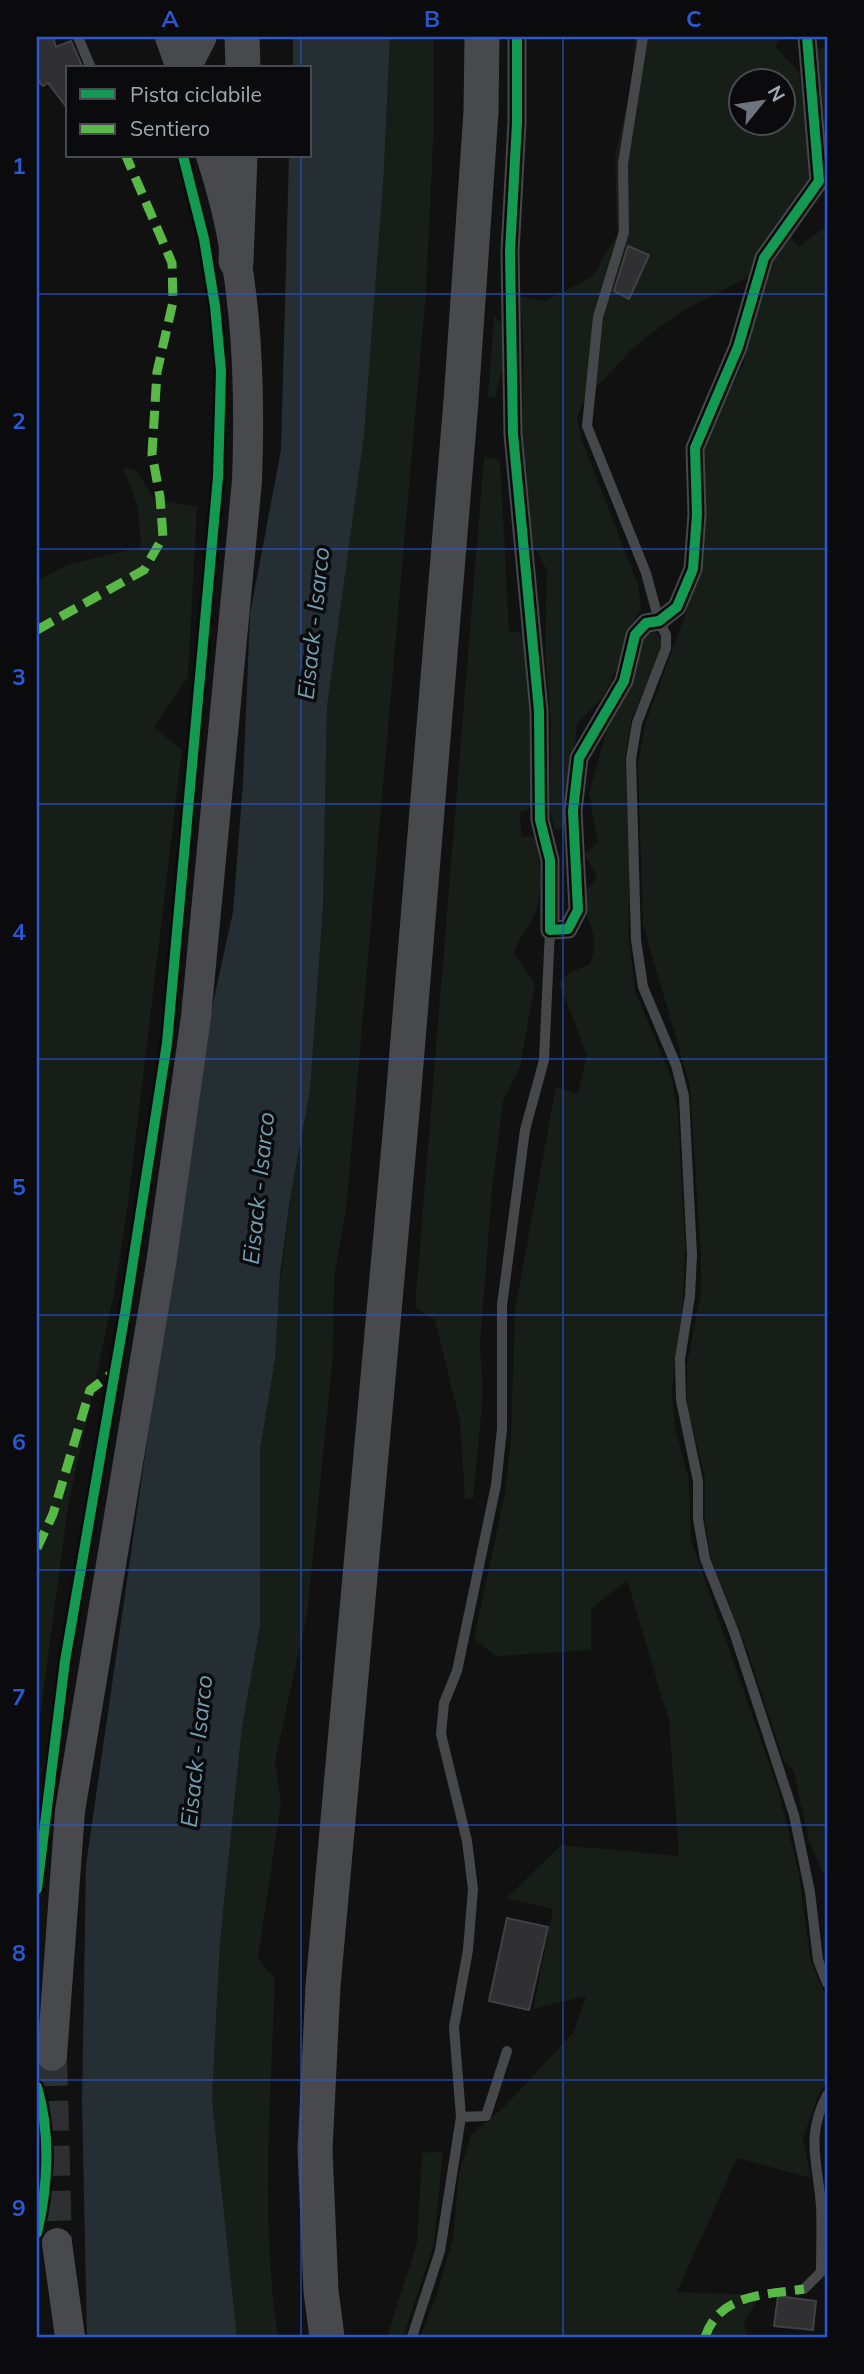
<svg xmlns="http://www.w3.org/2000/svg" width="864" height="2374" font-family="Mulish,sans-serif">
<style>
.green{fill:#171e17;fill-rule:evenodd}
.water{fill:#242e33}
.building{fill:#303032;stroke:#3f4245;stroke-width:2}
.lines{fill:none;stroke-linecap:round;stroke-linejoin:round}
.primary-tunnel{stroke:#2e2f32;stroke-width:30;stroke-dasharray:30 15;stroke-linecap:butt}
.lane{stroke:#45474a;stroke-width:10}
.street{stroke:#45474a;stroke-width:19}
.primary{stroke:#47494c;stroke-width:30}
.highway{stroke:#47494c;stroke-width:35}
.quiet{stroke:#58b947;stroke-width:9;stroke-dasharray:18 9;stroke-linecap:butt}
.cycleway-casing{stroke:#0b0b0d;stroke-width:15}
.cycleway{stroke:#139951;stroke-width:10}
.grid{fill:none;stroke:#2a57d4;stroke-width:2;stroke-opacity:0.55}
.labels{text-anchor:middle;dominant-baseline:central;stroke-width:7;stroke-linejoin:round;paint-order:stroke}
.water-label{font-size:23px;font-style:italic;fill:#739fb3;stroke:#0b0b0d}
.neatline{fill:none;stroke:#2a57d4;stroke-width:2.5}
.grid-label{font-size:23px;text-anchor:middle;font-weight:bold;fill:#2a57d4}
</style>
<rect width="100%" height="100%" fill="#111"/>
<path class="green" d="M390,37H434V122L426,292L346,1211L334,1277L333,1356L307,1615L275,1761L281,1802L258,1958L275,1979C271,2098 260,2219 278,2337H237L212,2098L220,1943L242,1727L260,1627V1449L290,1199L310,1091L323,907L327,707L343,588L384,169Z
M635,37H781L775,46L799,73L810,158V178L754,274L682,311L636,345L583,402L577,418L582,440L638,585L641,609L632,624L624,652L603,697L577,724L568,821L561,829H555L550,810L551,723L545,651L547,570L532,543L522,428L524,352L520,296L545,301L592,277L617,235L615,156L633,80ZM742,80H784V122H742Z
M827,45V146L820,128L813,53Z
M823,229L827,231V1882L810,1844L793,1769L784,1762L748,1652L711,1559L705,1522V1478L687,1407V1365L701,1292V1257L690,1086L643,924L638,765L645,725L702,568L705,447L724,400L743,366L753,314L770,258L789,233L798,247Z
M494,315L502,324L503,367L495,397H488Z
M484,457L500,459L509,631L523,633L530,685L532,808L519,813L522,837L537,836C539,862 545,896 532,919C525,932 518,939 514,954L535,983L520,1068L503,1101L492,1190L480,1345L483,1394L473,1499H465L460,1422L435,1320L415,1307Z
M123,467L137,471L153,498L197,507L188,677L154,727L182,750L128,1203L114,1294L68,1506L37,1740V581L67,565L141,547L138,507Z
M655,631L661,640V651L631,720L625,757L630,866L628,931L635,991L672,1079L678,1113L685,1248L683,1300L672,1392L675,1428L689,1480L691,1540L778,1789L799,1874L810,1958L827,2000V2080L817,2098L803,2138L811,2178L737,2158L677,2292L760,2295L744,2323L747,2337H420L437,2294L453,2238L459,2174L471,2135L504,2107L574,2032L586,1996L533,2009L553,1909L507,1898L561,1845L679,1856L669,1721L627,1580L591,1609V1650L496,1656L474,1639L505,1493L511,1435L515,1309L556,1087L578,1094L587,1055L559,983L571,972L590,964C602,930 585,926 583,894L597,877L584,854L598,843L589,794L608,725L643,636Z
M443,2151L434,2244L403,2337H387L417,2243L422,2153Z"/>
<path class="water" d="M293,37H390L384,169L364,435L327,707L323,907L310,1091L290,1199L280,1274L275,1359L260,1449V1627L242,1727L220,1943L212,2098L237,2337H87L82,2102L86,1865L205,1039L233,912L243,783L250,614L281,450L289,156H310V68H293Z"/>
<path class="building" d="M37,37H53L56,47L71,41L83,68H68V109L48,83L43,86L37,80Z
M628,246L649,255L629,299L614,291Z
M507,1918L548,1927L529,2010L489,2001Z
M778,2296L816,2301L813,2330L774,2326Z"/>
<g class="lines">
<path class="primary-tunnel" d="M52,2056L57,2243"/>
<path class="lane" d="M78,37L91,68
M643,37L623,164L624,232L598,317L587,426L646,573L659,621L666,635V648L637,723L631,759L636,940L643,987L676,1065L684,1096L692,1255L690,1296L680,1359L681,1400L698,1481V1519L705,1559L734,1632L794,1815L810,1892L818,1960L827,1983
M461,2117L486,2116L507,2051
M804,2289L821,2272C821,2250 822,2228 821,2206C818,2163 805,2137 827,2095
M412,2337L440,2251L461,2117L454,2027L468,1950L473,1889L467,1841L441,1734L444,1703L457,1671L496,1485L502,1429V1305L525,1130L544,1060L550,930"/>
<path class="street" d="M517,37V123L510,251L513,434L539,711L540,820L550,860V930L568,929L578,910L573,811L579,758L624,681L635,635L646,623L659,621L677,607L693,569L697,514L695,448L738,347L764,258L819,181L807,37"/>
<path class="primary" d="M170,37L181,68
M52,2056L70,1811L161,1264L196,1017L247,481C251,372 246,260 211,156
M57,2243L70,2337"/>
<path class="highway" d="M242,37L243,68
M183,68L199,37
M236,261L240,156
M327,2337L321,2291L315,2150L323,1986L402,1112L461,401L481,112L482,37"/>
<path class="quiet" d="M37,630L144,570L163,537L160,497L152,454L157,372L173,302L172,263L126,156
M37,1548L53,1514L90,1390L115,1371
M705,2337C720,2293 765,2295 804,2289"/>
<defs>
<path id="cycleway" d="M517,37V123L510,251L513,434L539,711L540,820L550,860V930L568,929L578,910L573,811L579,758L624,681L635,635L646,623L659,621L677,607L693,569L697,514L695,448L738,347L764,258L819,181L807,37
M37,1889L65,1661L125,1313L167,1043L218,477L221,371L215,306L204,239L183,156
M37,2087C51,2133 48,2187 37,2233"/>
</defs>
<use href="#cycleway" class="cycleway-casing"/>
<use href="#cycleway" class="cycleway"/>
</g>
<path class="grid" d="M301,37V68M563,37V2337M301,156V2337M37,294H827M37,549H827M37,804H827M37,1059H827M37,1315H827M37,1570H827M37,1825H827M37,2080H827"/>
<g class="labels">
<g class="water-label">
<text transform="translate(313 623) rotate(-84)">Eisack - Isarco</text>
<text transform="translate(258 1188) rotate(-84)">Eisack - Isarco</text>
<text transform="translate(196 1751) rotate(-84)">Eisack - Isarco</text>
</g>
</g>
<rect width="864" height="2374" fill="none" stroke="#0b0b0d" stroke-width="77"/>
<rect x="66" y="66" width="245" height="91" fill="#0b0b0d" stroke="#474a50" stroke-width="2"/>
<rect x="80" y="89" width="35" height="10" fill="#139951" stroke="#474a50" stroke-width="2"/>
<text x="130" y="102" font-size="21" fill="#a0a9b4">Pista ciclabile</text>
<rect x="80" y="124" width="35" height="10" fill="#58b947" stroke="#474a50" stroke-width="2"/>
<text x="130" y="136" font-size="21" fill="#a0a9b4">Sentiero</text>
<g transform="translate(762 102) rotate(60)"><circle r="33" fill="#0b0b0d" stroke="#474a50" stroke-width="2"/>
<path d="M0-5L12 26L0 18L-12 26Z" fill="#6e747b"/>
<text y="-10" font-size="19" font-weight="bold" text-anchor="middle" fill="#a0a9b4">N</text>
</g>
<rect x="38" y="38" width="788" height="2298" class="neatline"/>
<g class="grid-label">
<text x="170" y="27">A</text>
<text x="432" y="27">B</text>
<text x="694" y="27">C</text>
<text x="19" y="174">1</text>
<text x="19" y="429">2</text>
<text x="19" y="685">3</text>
<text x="19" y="940">4</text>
<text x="19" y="1195">5</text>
<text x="19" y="1450">6</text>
<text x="19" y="1705">7</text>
<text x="19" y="1961">8</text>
<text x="19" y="2216">9</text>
</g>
</svg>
